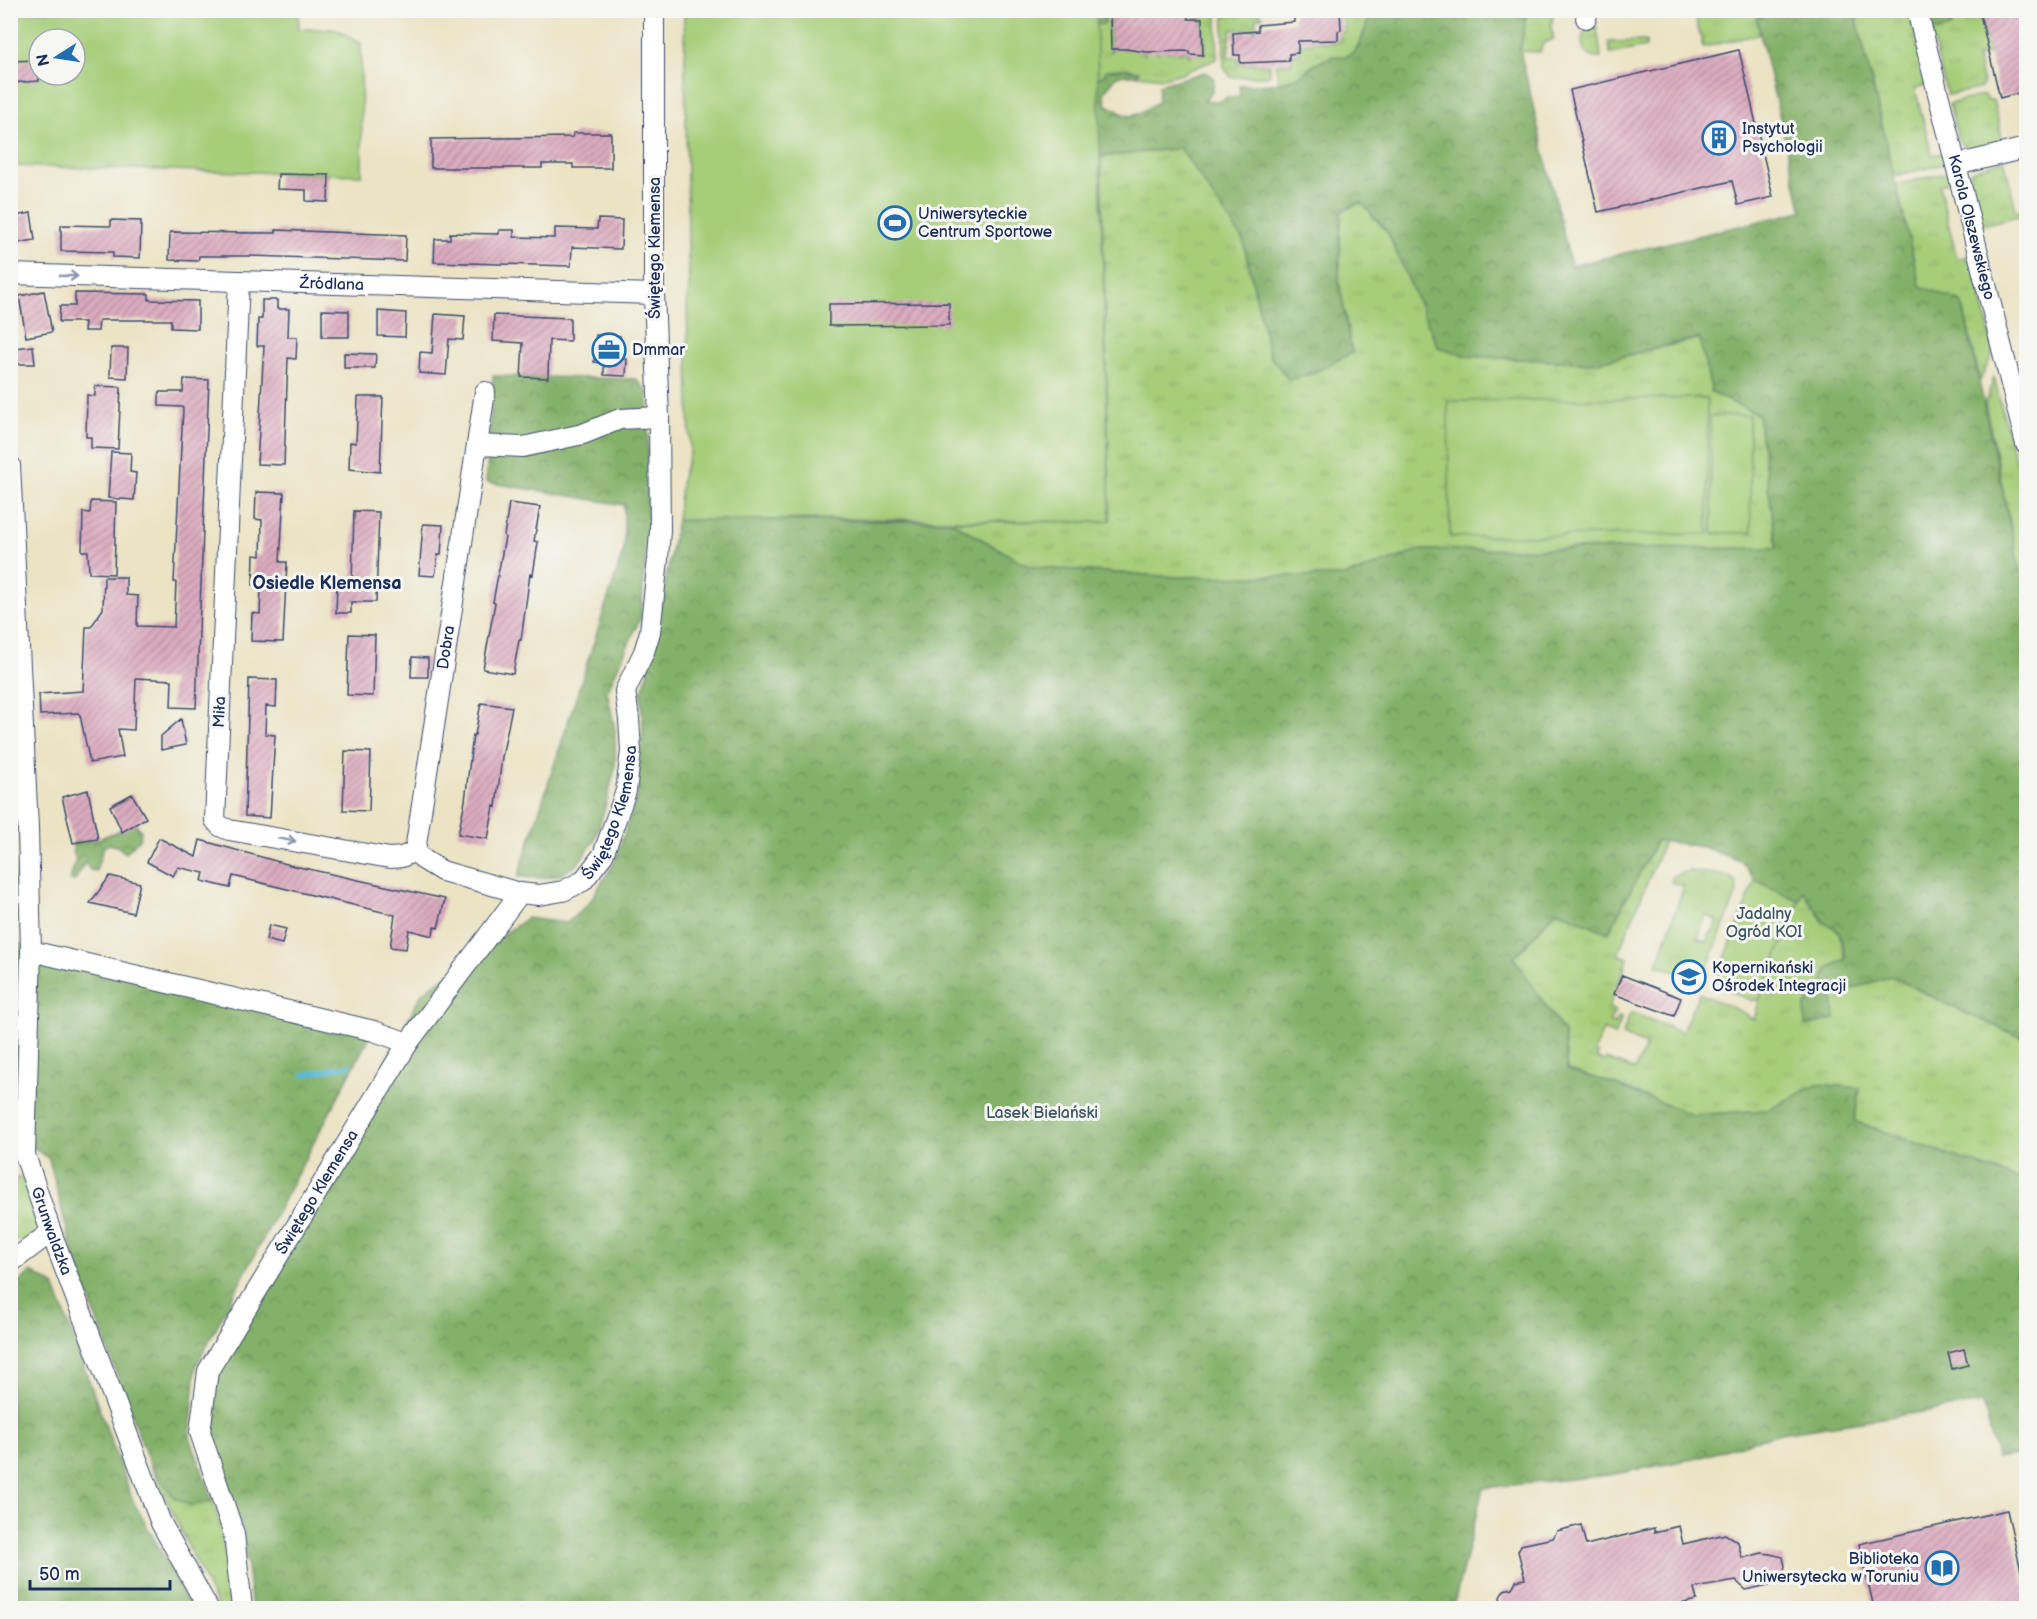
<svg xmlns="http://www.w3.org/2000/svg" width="2037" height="1619" font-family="'Balsamiq Sans',sans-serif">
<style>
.grass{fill:url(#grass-tufts);stroke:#607e6c;stroke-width:1.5;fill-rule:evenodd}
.forest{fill:url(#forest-crowns);stroke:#507064;stroke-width:1.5}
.green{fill:#a6ce79;stroke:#607e6c;stroke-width:1.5;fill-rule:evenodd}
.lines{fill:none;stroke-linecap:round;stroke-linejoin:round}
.stream{stroke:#5abad8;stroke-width:5}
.building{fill:url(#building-hatch)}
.minor-casing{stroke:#3a4a6d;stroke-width:22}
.minor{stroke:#fff;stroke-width:20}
.oneway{stroke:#8d97ae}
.labels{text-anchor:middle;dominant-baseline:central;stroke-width:6;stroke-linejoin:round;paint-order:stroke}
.poi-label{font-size:16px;fill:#1b2f5e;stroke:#f6f6f2;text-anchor:start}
.street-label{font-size:16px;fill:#1b2f5e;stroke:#f6f6f2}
.park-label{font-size:16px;fill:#3e5765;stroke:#f6f6f2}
.neighbourhood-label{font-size:18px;font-weight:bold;fill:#1b2f5e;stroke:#f6f6f2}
</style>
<defs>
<pattern id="grass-tufts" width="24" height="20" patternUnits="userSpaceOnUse" patternTransform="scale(1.5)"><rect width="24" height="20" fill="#a6ce79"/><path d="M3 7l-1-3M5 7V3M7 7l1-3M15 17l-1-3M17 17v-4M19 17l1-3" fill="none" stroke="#8eb16b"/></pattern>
<pattern id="forest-crowns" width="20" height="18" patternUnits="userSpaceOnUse" patternTransform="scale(1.5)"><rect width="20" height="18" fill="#84b169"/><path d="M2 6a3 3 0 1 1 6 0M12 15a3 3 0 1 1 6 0" fill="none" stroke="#6b905a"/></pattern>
<pattern id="building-hatch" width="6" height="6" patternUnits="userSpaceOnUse" patternTransform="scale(1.5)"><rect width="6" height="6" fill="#dcabbf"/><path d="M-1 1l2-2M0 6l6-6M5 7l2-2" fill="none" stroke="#b28c9e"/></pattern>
</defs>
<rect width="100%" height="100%" fill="#f6f6f2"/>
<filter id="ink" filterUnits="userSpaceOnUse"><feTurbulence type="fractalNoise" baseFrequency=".0167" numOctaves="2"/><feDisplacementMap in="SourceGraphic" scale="12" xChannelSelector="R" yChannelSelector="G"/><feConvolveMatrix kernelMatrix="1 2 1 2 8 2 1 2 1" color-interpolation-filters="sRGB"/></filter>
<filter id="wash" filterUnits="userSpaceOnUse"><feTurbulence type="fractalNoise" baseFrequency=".008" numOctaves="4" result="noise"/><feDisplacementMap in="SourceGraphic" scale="24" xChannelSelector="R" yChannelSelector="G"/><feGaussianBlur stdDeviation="1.35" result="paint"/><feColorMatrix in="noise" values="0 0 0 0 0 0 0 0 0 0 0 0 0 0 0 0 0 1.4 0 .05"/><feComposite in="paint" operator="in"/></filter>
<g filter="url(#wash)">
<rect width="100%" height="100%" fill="#ebe3c4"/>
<path class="grass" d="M1716,10L1785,11L1757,17L1760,34L1703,47L1695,15Z
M1105,11H1113L1114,14L1109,15L1110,51L1113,50V45L1123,49H1142L1143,54L1145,53V48H1156L1157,53H1159L1158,48L1168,47V52H1170L1171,47H1178V52L1188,51L1189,56H1191V50H1202V55H1204L1203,18H1195V11H1217V59L1182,73L1163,78L1137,75L1139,72L1098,78L1097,56L1091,53L1096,25L1104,23Z
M1342,11H1370L1366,29L1355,51L1344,58L1332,56L1312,66L1298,77L1278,83L1276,64L1291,63V55L1300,54L1299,44L1313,43L1314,40H1318L1319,42H1340V32H1345Z
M1527,11H1554L1551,26L1554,39L1543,43L1540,52L1520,51Z
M1855,11H1910L1926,85L1915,88L1932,155L1942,153L1945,154L1946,162L1944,164L1894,176Z
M1926,11H1979L1990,53L1977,57L1983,84L1981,88L1947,95Z
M1260,13L1263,17L1256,18V34H1254V29L1231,30L1228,58L1238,57V64H1270V74L1267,76L1231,77L1224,68V16Z
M1591,27H1597L1601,57L1595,58C1580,53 1577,35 1591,27Z
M1646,41V47L1610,54L1609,42Z
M1984,95L1989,101L1993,100L2003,142L1975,149V153L1959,142L1949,104Z
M1180,148L1213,192L1243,240L1270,357L1352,353L1339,282L1341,212L1361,202L1388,233L1438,347L1468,356L1594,363L1700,338L1712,393L1758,414L1778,548L1421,550L1344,576L1177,577L1030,567L950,521L1100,522L1110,520L1101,157Z
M2004,159L2016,211L2026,209V214L1978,226L1968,182L1971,171Z
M1945,173L1952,178L1950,182L1939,185L1957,259L1971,256L1994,351L1980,381L1962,302L1920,286L1896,185Z
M1994,378L2026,502V600L1985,404Z
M1656,840L1664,841L1618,954L1628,958L1609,1008L1615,1011L1609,1022L1615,1024L1618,1017L1622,1018L1615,1035L1603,1030L1594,1052L1598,1054L1597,1059L1604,1061L1606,1059L1635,1070L1646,1045L1622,1035L1630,1014L1633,1013L1682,1032L1699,993L1747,1014L1746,1016L1754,1019L1759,1001L1803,891L1823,921L1839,931L1846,959L1828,968L1819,992L1805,1006L1832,995L1891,976L1963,1012L2026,1039V1182L1854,1121L1860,1089L1817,1084L1768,1110L1693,1115L1605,1081L1567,1070L1564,1033L1514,958L1557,910L1609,932Z
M1689,871L1730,876L1736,883L1737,892L1702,981L1657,965L1684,886L1671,882L1673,876ZM1706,915L1718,921L1713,932H1711L1706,942L1698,938Z
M18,1178L29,1180C35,1203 44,1219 30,1240L14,1241L11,1239L10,1182Z
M150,1465L175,1498L192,1506L213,1501L223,1534L231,1608H218Z"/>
<path class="forest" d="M1074,11H1105L1104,23L1096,25L1091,31L1097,56L1098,78L1103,76L1106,70L1127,69L1139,71L1137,75H1118L1104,92L1106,104C1136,123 1130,117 1158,102L1159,85L1205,72L1214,78L1213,90L1204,101H1221L1227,97L1240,96L1239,85C1258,85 1281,86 1299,76C1310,70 1318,60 1331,57C1340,54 1347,61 1356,50C1364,39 1367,23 1370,11H1527L1520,51L1571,266L1802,211L1756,17L1785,11H1855L1920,286L1962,302L2026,600V1039L1963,1012L1891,976L1833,995L1835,1019L1805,1026V1006L1819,992L1828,968L1846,959L1839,931L1823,921L1803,891L1799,901L1755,880L1742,862L1703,847L1657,840L1608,933L1557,910L1514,958L1564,1033L1567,1070L1605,1081L1693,1115L1768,1110L1817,1084L1860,1088L1854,1121L2026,1182V1453L1997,1459L1983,1403L1780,1433L1698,1458L1609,1475L1483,1488L1453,1608H252L243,1532L209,1430L217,1374L422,993L527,918L567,923L589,903L614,863L637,797L643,727L641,695L648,673L677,520L950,521L1030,567L1177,577L1344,576L1421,550L1777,548L1758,414L1712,393L1699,338L1594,363L1468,356L1438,347L1388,233L1361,202L1341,212L1339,282L1352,353L1311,374L1289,380L1270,357L1243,240L1180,148L1101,157Z
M1926,11H1956L1950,28L1939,31H1931Z
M493,376L636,379L648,393V524L641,617L607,691L615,730V769L604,811L594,841L577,865L559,875L542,878L518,877L624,549V505L486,482Z
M136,824L141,831L140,838L126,853L117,846L108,844L103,848L96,871L90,870L85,862L75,881L70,880L76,859L73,852V843L98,839Z
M11,855L13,856L16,943L371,1034L196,1366L190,1437L213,1501L192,1506L175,1498L150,1465L74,1257L49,1159L21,1138L11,1144Z
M31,1272L54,1285L133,1501L192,1608H11V1289Z"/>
<path class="green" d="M11,11H298L299,29H337L361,44L362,175L11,166ZM39,39H75V75H39Z
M684,11H1096L1110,520L1100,522L872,519L677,520L682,477L690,453L687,302L689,290Z
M1707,398L1708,534L1450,537L1448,401Z
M1749,415L1751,533H1712L1710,416Z
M1755,880L1799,901L1759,1001L1754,999L1753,1001C1740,995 1717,990 1719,974Z"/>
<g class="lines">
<path class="stream" d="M304,1075L350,1065"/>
</g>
<g id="blocks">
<path class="building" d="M1115,10H1188V19H1202L1203,55L1189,54V51L1146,52L1126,49H1111L1110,16H1115Z
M1340,10L1341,30L1338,31V40L1298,41V53L1289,54V61L1240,63V55H1234L1233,33L1258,31V25L1294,22V12Z
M1979,10H2026V91L2000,98Z
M1739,50L1773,197L1738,205L1732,181L1598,212L1570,90Z
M39,60V81L10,83V61Z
M573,133H611V168H573V164H542V168H431V139L573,137Z
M278,174L329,175L328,202L306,201V190L277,189Z
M31,213L35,240L10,244V217Z
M598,219L622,220L621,249L572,247L571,266L434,262L435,239H450V233L499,234V230H514V237L555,238V228L597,229Z
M111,220L141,221L140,258L113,257V252L61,251V225L111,226Z
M276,230L406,235L405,261L250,256H199L198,261L169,260L170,232L276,233Z
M44,291L52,332L26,337L19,296Z
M75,293L149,294V300L198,301V329L171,328V320H99L98,331H84L85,322H59L60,306H75Z
M262,300H277V309H289L288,337H297L296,359L288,358L284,465L257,464L264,346H257L258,319H262Z
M949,303V325L829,326V304Z
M322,310L349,311V337H322Z
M378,311L406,313L405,337L378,336Z
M435,314L465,316L463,340L449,339L446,375L419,373L420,352L432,353Z
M494,315L570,318V341L549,340L548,378L521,377L523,343L493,341Z
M596,335L620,336L619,359H627L626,376L604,375V363L594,362Z
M33,346L35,364H17L15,348Z
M111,348H128L127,378L110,377Z
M344,353L376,354L375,368H344Z
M184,379L209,380L196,708L171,707L172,680L136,678L134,730L118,729L123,757L90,763L80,715L78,713L40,715L39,694L83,691L86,627H91L103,609L104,577H126V595L138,596L137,626L174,627L176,582H174L183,409L182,407L159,406V392H183Z
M95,386L121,387L118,449L91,448V437H86L87,395L95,396Z
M358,397H383L380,472L349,469L350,442L356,443Z
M111,452L131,453L130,472L136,473L134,500L108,498Z
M256,492L284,493L280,562H287L283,642L251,641L252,613L260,614L261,585H253L254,555L261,556L262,520L255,519Z
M91,501L116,502L114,574L89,573L88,551H82L83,512L90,513Z
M509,503L540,507L534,541L538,542L533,575L530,574L521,640H519L513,674L483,669L495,603L493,602L505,537L504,536Z
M354,511L379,512L376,602H351V613H336L337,583H352Z
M423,524L443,525L441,555H438L435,576L419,575Z
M349,634L375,635L373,696L347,695Z
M412,657L428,658V677H411Z
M249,679L277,680L276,707L266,706L265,734L275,735L270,818L245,816Z
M481,703L512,707L502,757L496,807L494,806L488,839L458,834L465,801L473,735H475Z
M181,719L186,745L161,750V736Z
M345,751L371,752L369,811L343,810Z
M88,790L98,839L73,843L62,797Z
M132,794L146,818L122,832L110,806Z
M159,838L196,857L200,840L290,865L445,899L438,928L434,927L433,936L409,930L406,949L390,947L395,915L233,876L230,888L202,881L204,873L178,867L173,876L147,862Z
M110,876L140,883L133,913L90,903Z
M269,925L286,929L282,944L266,940Z
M1622,975L1681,998L1674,1016L1614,994Z
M1964,1349L1968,1365L1952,1369L1948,1353Z
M2007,1510L2026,1593V1608H1874L1859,1544Z
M1581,1525L1586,1545L1654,1528V1532L1679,1526L1683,1544L1725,1534L1738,1542L1742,1558L1762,1553L1770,1554L1783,1557L1785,1566L1781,1582L1746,1590L1736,1581L1694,1588L1697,1600L1663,1608H1503L1500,1597L1504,1590L1512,1588L1516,1581L1525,1579L1518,1551L1521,1545L1553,1538L1557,1531Z"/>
</g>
</g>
<g filter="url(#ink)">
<use href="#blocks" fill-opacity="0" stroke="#3a4a6d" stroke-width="1.5"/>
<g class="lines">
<defs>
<g id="minor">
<path id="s1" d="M1917,10L2026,444"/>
<path d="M1586,18L1588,10"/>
<path d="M1956,165L2026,148"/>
<path id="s2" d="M10,274L654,294"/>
<path d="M239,281L215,820L220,826L229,830L390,858L402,857L415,851"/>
<path d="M478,445L523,447L583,434L620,419L659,417"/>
<path id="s3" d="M10,465L28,828L31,951L25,1155L51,1232L161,1523L208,1608"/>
<path id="s4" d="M415,851L424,860L442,871L520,893L539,895L563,891L583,881L603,855L626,791L631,751L629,719L625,691L644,652L650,632L658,559L660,530L659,417L654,294V10"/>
<path id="s5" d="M415,851L485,392"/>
<path d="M31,951L374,1031L408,1043"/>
<path d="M10,1263L51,1232"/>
<path id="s6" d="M242,1608L234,1534L200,1432L208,1371L408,1043L520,893"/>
</g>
</defs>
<use href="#minor" class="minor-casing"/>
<use href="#minor" class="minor"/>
</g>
<defs><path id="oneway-shaft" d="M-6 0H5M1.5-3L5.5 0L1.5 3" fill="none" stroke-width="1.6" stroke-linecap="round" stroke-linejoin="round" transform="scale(1.5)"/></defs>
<g class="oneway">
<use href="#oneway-shaft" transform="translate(69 276) rotate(2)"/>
<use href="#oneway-shaft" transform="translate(287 840) rotate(10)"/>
</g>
</g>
<defs>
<symbol id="building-ring" viewBox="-11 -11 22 22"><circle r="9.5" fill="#f6f6f2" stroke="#1f6fb2" stroke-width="1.5"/><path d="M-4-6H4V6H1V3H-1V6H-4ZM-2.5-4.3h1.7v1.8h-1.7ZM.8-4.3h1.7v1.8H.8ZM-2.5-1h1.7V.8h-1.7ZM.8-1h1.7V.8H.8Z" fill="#1f6fb2"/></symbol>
<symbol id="stadium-ring" viewBox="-11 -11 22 22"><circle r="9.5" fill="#f6f6f2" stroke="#1f6fb2" stroke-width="1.5"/><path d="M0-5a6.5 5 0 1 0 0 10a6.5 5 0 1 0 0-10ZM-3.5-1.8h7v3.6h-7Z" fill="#1f6fb2"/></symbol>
<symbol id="office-ring" viewBox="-11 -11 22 22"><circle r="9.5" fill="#f6f6f2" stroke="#1f6fb2" stroke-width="1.5"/><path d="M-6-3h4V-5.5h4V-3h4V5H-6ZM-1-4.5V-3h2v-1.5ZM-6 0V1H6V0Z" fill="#1f6fb2"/></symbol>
<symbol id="university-ring" viewBox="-11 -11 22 22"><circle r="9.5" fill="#f6f6f2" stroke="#1f6fb2" stroke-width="1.5"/><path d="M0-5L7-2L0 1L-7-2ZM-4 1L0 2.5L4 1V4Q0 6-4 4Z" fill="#1f6fb2"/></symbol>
<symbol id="library-ring" viewBox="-11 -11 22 22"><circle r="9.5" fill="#f6f6f2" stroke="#1f6fb2" stroke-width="1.5"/><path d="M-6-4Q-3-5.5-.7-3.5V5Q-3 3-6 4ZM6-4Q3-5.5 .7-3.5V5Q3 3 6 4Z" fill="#1f6fb2"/></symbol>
</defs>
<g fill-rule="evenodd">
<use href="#building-ring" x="1700" y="119" width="38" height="38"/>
<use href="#stadium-ring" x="876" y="204" width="38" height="38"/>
<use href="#office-ring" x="590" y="331" width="38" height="38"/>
<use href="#university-ring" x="1670" y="958" width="38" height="38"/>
<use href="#library-ring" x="1923" y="1549" width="38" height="38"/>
</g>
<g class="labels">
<g class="poi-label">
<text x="1742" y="129">Instytut<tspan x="1742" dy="18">Psychologii</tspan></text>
<text x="918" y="214">Uniwersyteckie<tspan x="918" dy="18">Centrum Sportowe</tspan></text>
<text x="632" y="350">Dmmar</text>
<text x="1712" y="968">Kopernikański<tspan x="1712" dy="18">Ośrodek Integracji</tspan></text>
<text x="1919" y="1559" text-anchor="end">Biblioteka<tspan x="1919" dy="18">Uniwersytecka w Toruniu</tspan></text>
</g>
<g class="street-label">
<text stroke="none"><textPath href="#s1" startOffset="224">Karola Olszewskiego</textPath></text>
<text transform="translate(655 248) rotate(-90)">Świętego Klemensa</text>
<text stroke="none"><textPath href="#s2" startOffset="322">Źródlana</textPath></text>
<text stroke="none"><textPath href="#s5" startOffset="206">Dobra</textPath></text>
<text transform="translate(220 712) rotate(-87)">Miła</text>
<text stroke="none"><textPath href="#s4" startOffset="256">Świętego Klemensa</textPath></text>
<text stroke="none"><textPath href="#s6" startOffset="453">Świętego Klemensa</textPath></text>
<text stroke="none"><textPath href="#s3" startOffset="771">Grunwaldzka</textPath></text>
</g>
<g class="park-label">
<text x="1764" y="914">Jadalny<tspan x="1764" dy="18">Ogród KOI</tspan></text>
<text x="1042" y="1113">Lasek Bielański</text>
</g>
<g class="neighbourhood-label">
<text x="327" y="583">Osiedle Klemensa</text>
</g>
</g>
<rect width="2037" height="1619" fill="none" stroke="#f6f6f2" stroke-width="36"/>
<g transform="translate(57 57) rotate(258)"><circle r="28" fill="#f6f6f2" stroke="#9ea6b7" stroke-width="1.5"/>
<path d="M0-4.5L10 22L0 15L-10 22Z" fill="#1f6fb2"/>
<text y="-9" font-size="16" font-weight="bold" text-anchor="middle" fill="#1b2f5e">N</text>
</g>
<path d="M30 1580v9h140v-9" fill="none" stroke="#1b2f5e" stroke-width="3"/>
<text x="39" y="1580" font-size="18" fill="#1b2f5e" stroke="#f6f6f2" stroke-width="4.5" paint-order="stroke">50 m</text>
</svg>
